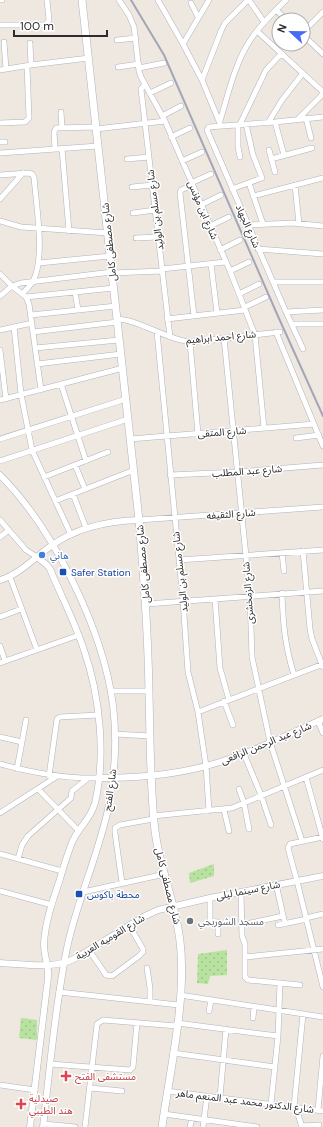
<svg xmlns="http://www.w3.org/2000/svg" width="323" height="1127" font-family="'DM Sans','Noto Sans Arabic',sans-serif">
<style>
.green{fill:url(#green-dots)}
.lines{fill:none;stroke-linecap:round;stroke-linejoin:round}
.minor-casing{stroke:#b0b3bd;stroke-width:6}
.tertiary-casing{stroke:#b0b3bd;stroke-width:7}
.secondary-casing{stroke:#b0b3bd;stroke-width:8}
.minor{stroke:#fff;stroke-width:5}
.tertiary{stroke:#fff;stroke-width:6}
.secondary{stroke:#fff;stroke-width:7}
.rail{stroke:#a3a6b6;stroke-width:2}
.shop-dot{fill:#3f7fe0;stroke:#fff;stroke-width:1.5}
.transit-dot{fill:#1a4fb4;stroke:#fff;stroke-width:1.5}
.worship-dot{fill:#6b7280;stroke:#fff;stroke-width:1.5}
.health-dot{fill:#e0444e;stroke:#fff;stroke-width:1.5}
.labels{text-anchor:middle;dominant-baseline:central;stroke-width:3;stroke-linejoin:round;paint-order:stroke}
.street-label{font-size:10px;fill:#2d2d2d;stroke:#fff}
.shop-label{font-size:10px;fill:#366cbe;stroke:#fff;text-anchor:start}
.transit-label{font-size:10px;fill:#164399;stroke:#fff;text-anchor:start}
.worship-label{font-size:10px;fill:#5b616d;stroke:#fff;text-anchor:start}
.health-label{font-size:10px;fill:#be3a42;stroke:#fff;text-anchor:start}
</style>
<defs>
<pattern id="green-dots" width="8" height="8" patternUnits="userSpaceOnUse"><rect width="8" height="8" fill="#b7e29f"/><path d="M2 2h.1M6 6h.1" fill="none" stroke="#9ec289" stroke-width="1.8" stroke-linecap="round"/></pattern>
</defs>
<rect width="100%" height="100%" fill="#eee8e0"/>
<path class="green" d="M214,864V876L190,883L189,873Z
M227,950V975L210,976L208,984L197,983L198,954Z
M21,1018L37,1020V1040L19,1038Z"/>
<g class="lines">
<defs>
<path id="minor" d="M0,0H2
M119,0L129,15L134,27L139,71L141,77L165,121L230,271L255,335L264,428
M158,0L183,44L202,80L221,126
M249,0L264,22
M191,3L198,17
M276,10L287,20
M0,25H45L49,20L47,0
M257,31L323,92
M303,32L323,12
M303,35L323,54
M117,40L136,38
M4,42L6,69
M30,43L31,65
M183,44L209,0
M118,67L139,64
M139,68L164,63
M0,70L31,65L89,58
M202,80L221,31L225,23L248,0
M145,84L141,89L170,337
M150,93L171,83
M61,112L62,128
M162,116L181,106
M306,118L311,138
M298,119L323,94
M220,121C228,95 235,62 251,39C260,25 274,12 286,0
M275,122L284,155
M0,123L25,122L29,118L27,66
M268,123L282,100L303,73
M240,124L266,70L281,54
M238,125V147L240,157
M96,129L165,121
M171,137L190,128
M0,142H5
M55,149L54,132L56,128L96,127
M62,149L69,231
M269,150L275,172
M0,153L98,146
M127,159L149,157
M271,159L312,148
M182,161L202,152
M0,175L28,173L32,174L34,177C36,204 45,255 34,279C32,285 26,289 22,294
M191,183L211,174
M249,183L263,224
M192,185L181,190L180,193L194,316
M295,185L299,224
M132,187L152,185
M232,189L262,178L253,155L246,124
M253,196L323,178
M0,199L23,173
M201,205L221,195
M133,213L155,210
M0,221L21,227L108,233
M247,225L292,223L323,226
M210,226L229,217
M136,238L158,237
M258,249L323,254
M220,250L240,240
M39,263L110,256
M211,264L217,313
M162,269L225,262
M230,271L249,262
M112,273L162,271
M0,274L12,286L26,297L29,304L41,390
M273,282H323
M75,292L78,310
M239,294L259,284
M0,296L12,286L21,283L112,272
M26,297L114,288
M245,307L266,297
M286,312L323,310
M31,315L116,306
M117,319C140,320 165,339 190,342L280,332
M167,319L245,310
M292,324H323
M14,327L21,394L32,450L71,535
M0,330L32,323
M33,332L117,322
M157,332L183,600L188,672L198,712L206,766L209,811
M276,332L323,446
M224,338L250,596L252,657L270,742L302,841
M190,342L198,434
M35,348L119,340
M303,349L286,312L207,130L209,127L275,122L323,117
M0,350L6,399
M37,364L121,354
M61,384L86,461
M0,400L123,368
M296,438L319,435
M0,439L126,399
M130,439L314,424
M0,461L128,419
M75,465L85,489
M170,475L237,472L323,465
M44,477L108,452
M73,494L86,528
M55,501L134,470
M0,520L26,550L37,557
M139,520L323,507
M0,537L9,530
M303,551L310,629L312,639L323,667
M282,553L284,571
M179,560L323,550
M10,577L37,650
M282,593C283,624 285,646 294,675
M215,599L220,668L229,700
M146,604L323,591
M0,617L21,609
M0,646L5,661
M0,663L79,635
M111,691H149
M224,701L233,725
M198,712L323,664
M318,721L323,733
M115,734L150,736
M0,737L22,742
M244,754L261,795L271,825
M0,764C33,773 64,779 98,778
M17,769L26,720
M49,776L57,719L60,717L98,715
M306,777L323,839
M38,789L79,831
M239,789L244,803L249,829
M224,810L229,831
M0,813L56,777
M153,816L232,808L323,770
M323,837L290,844L288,848L297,881L323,987
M0,854L62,871
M18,859L22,845L28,836L71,798L72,791L87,779
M122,883L115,833V828L120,825L153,819
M276,884L285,924
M0,891L52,905
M83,892L165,874
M241,892L242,936L245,944V977L248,980L300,985
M210,898V921L218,922V934
M306,918L323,914
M241,925L283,916
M278,925L307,919
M89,950L106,975L112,976L139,956L143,952V949L129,925
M245,957L323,949
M147,968L150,988V1002
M59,992L179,1005
M180,995L323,1017
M209,1011L211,1000
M253,1018L254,1007
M177,1023L278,1036
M173,1053L275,1067
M50,1064L130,1070L133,1067L137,1023
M0,1085L35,1090
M90,1088L122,1091
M167,1091L323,1111
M220,1097L226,1029
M271,1104L278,1036L280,983
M294,1107L303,1014
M296,1108L302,1127
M318,1110L323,1056
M164,1114L257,1127
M44,1124L75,1127
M301,1126L319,1125
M85,1127L97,1024L103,1020L177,1026
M190,1127L192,1118
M203,1127L207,1096"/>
<path id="tertiary" d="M0,475C54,529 103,630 113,705C117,738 115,773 109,805C99,854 77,900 67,948C55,1007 50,1068 43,1127
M0,580C19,575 35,557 51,546C77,527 108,521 139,520
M98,778C132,778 165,776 198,768C241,758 283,737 323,719
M0,963C25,964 53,970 76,958L143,917L158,910L210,898L323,876
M30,1127L47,986C48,981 48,976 48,971C47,962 44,954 44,944C45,922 53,900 60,879C63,868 67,856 71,845C77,828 90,821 95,803C106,756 100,696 84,650C75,622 61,596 50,569L47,565L37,557"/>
<path id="secondary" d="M82,0L139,520C144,577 148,634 149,692C150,735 150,778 154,821C157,862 175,900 180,941C187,999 170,1069 162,1127"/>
</defs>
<use href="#minor" class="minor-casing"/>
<use href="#tertiary" class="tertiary-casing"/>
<use href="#secondary" class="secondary-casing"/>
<use href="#minor" class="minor"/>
<use href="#tertiary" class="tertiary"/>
<use href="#secondary" class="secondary"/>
<path class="rail" d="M131,0L164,55L277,314L323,416"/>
</g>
<circle class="shop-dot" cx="42" cy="555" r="4"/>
<g class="transit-dot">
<rect x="59" y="568" width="8" height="8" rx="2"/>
<rect x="75" y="890" width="8" height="8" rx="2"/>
</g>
<circle class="worship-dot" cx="190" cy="921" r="4"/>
<g class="health-dot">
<path d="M64 1070h4v4h4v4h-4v4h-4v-4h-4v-4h4z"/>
<path d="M19 1098h4v4h4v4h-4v4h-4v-4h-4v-4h4z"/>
</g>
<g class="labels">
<g class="street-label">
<text transform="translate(155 210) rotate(-97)">شارع مسلم بن الوليد</text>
<text transform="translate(203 210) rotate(67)">شارع ابن مؤنس</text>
<text transform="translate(248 226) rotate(66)">شارع الجهاد</text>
<text transform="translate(109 242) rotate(-96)">شارع مصطفى كامل</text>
<text transform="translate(221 337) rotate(-5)">شارع احمد ابراهيم</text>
<text transform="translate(222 432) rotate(-4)">شارع المتقى</text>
<text transform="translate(247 471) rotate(-4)">شارع عبد المطلب</text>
<text transform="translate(231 514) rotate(-4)">شارع الثقيفه</text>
<text transform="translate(143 564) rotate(-95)">شارع مصطفى كامل</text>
<text transform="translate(180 572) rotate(-96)">شارع مسلم بن الوليد</text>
<text transform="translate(248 593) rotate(-94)">شارع الزمخشرى</text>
<text transform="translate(266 743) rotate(-22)">شارع عبد الرحمن الرافعى</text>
<text transform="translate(110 790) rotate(-82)">شارع الفتح</text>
<text transform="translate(168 886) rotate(76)">شارع مصطفى كامل</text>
<text transform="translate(248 890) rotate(-11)">شارع سينما ليلى</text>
<text transform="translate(110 937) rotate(-31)">شارع القوميه العربية</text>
<text transform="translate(245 1101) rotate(7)">شارع الدكتور محمد عبد المنعم ماهر</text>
</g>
<g class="shop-label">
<text x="50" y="555">هاني</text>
</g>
<g class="transit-label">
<text x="71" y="572">Safer Station</text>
<text x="87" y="894">محطة باكوس</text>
</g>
<g class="worship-label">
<text x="198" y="921">مسجد الشوربجي</text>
</g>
<g class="health-label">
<text x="75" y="1076">مستشفى الفتح</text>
<text x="29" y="1098">صيدلية<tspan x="29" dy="12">هند الطيبي</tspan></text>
</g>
</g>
<g transform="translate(291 32) rotate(292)"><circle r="19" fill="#ffffff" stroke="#ababab"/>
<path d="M0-3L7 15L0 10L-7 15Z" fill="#466bf5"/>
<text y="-6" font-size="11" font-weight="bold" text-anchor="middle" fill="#2d2d2d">N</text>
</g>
<path d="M14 30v6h93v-6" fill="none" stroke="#2d2d2d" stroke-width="2"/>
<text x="20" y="30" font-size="12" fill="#2d2d2d" stroke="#ffffff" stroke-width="3" paint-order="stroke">100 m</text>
</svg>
